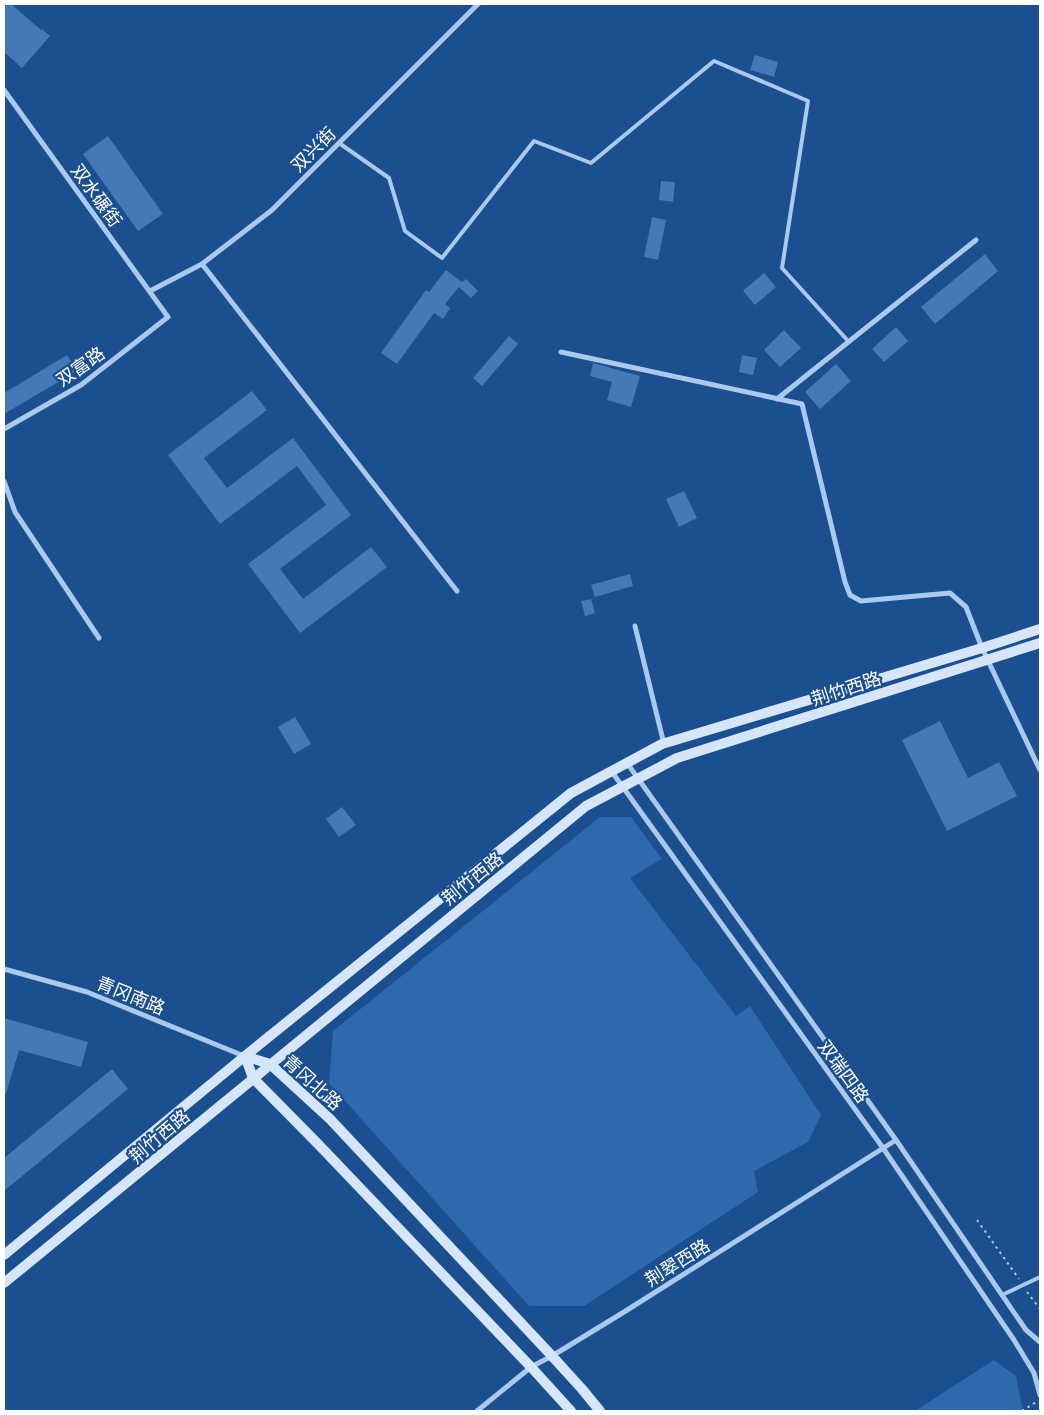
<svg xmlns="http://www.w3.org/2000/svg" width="1044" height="1415" font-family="'Golos Text','Noto Sans SC',sans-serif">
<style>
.green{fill:#2e69ad}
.building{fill:#4478b7}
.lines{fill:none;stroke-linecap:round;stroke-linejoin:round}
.path{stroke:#a9c9ee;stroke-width:2;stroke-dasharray:2.5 4;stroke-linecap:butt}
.lane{stroke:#a9c9ee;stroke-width:4}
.street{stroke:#a9c9ee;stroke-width:5}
.secondary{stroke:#d6e6fa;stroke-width:10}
.labels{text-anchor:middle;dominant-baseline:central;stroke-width:4.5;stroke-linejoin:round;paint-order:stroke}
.street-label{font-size:18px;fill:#fff;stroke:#1b4f8f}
</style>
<rect width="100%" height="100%" fill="#1b4f8f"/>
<path class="green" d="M600,817H631L662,859L630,878L736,1016L750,1006L821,1115L808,1142L754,1171L758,1192L584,1306H529L329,1083L333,1031Z
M994,1360L1016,1376L1023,1411H915Z"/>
<path class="building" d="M4,4H11L41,30L42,29L50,36L22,68L4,52Z
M755,55L778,62L774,77L750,70Z
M108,136L163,214L138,231L83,154Z
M661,181L675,182L673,202L659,200Z
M652,217L666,220L658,260L644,257Z
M985,254L998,271L935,324L921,307Z
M446,270L462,282L466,279L478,291L471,298L459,287L445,304L450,308L443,319L434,313L397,364L381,353L426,290L429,292Z
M764,273L776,287L755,305L743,291Z
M896,327L908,341L884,362L872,349Z
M784,330L801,348L780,367L764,350Z
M509,336L518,344L482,386L473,378Z
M67,355L77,371L4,414V393Z
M742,355L757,358L753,375L739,372Z
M593,363L640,376L631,407L607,400L612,382L590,376Z
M836,364L851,381L820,409L805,392Z
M252,391L267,410L204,458L227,488L293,438L351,515L280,569L303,599L371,547L387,567L300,633L248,564L326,505L297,466L220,524L168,455Z
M684,491L697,518L679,527L666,499Z
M630,574L633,586L595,597L591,585Z
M591,599L595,613L585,616L581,601Z
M295,717L311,744L294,754L278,727Z
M940,721L968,778L999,762L1017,796L947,831L902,740Z
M342,807L356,825L339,837L326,819Z
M4,1018L88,1042L81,1067L19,1050L6,1094L4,1093Z
M112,1069L128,1089L4,1191V1158Z"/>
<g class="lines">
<path class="path" d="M977,1220L1019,1279
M1027,1292L1040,1309
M1022,1411L1036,1402"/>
<path class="lane" d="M339,143L389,178L405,231L442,258L534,141L591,163L714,61L808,101L782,268L849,342
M1002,1295L1040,1277"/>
<path class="street" d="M4,90L168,317L81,385L4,429
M202,264L457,591
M150,291L202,264L272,210L478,4
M561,352L802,404L845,582L850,595L861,601L950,593L966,607L982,648L1040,770
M777,399L976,240
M4,481L15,512L99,638
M635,626L664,744
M627,763L896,1140L1026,1330L1040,1342
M612,772L883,1148L1014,1340L1034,1373L1040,1395
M4,969L87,992L244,1056
M477,1411L531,1367L552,1356L624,1312L896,1140"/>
<path class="secondary" d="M245,1056L270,1064L330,1119L552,1356L582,1389L600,1411
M245,1056L253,1078L319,1145L531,1367L571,1411
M4,1255L245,1056L571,793L662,744L982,648L1040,629
M4,1283L586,806L677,758L1040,643"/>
</g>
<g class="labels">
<g class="street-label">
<text transform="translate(313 149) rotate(-45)">双兴街</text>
<text transform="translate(97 195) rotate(54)">双水碾街</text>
<text transform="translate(80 366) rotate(-35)">双富路</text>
<text transform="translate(846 688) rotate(-18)">荆竹西路</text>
<text transform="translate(472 878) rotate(-39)">荆竹西路</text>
<text transform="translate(131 995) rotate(22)">青冈南路</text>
<text transform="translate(844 1071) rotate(54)">双瑞四路</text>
<text transform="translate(313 1082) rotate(42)">青冈北路</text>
<text transform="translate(159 1136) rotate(-40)">荆竹西路</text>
<text transform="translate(677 1262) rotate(-32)">荆翠西路</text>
</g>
</g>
<rect width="1044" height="1415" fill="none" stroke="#ffffff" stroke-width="10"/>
</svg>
